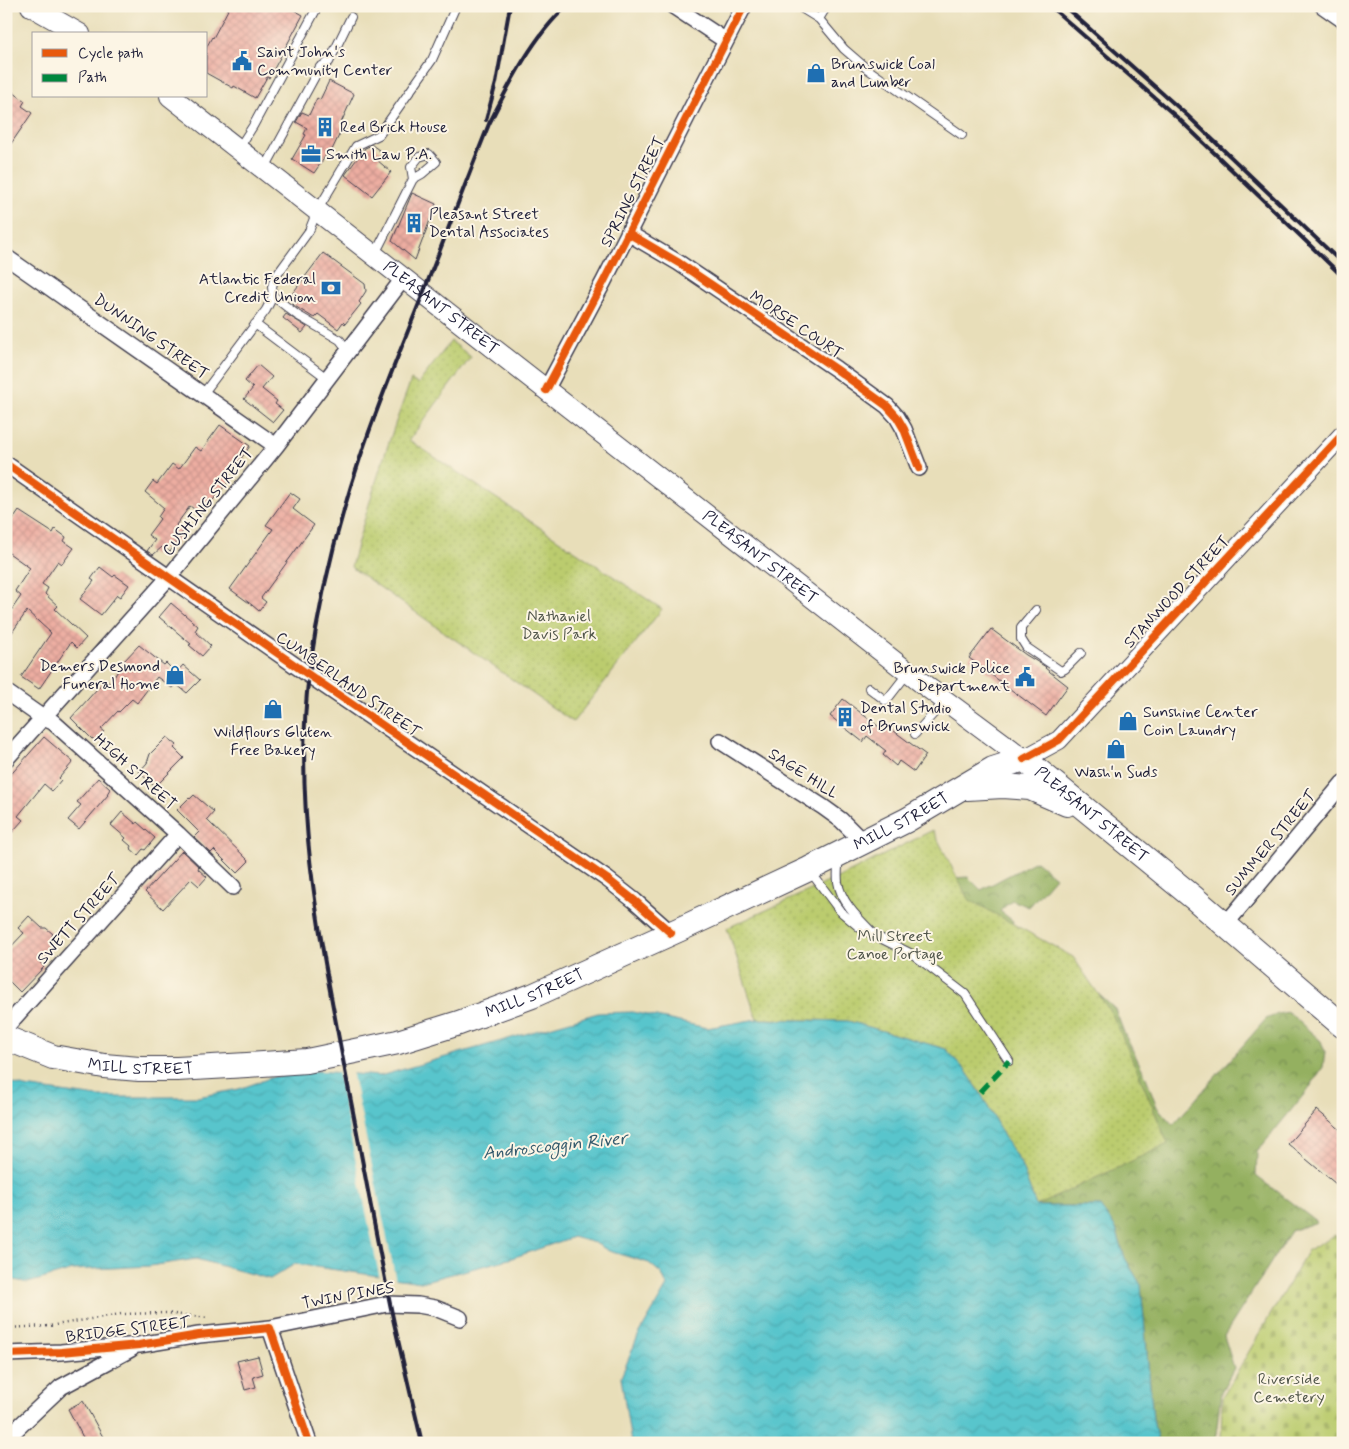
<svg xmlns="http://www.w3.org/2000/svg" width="1349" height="1449" font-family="Mynerve,sans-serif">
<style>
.forest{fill:url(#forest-crowns);stroke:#5b694e}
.cemetery{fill:url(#cemetery-stones);stroke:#6e7754}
.park{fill:url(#park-dots);stroke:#6e7754}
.water{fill:url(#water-waves);stroke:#3d7484}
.pier{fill:#e8deb9}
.building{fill:url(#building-cross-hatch)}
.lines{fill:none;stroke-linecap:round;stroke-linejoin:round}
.service-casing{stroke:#403e4e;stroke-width:10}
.minor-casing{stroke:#403e4e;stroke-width:18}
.tertiary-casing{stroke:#403e4e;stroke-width:20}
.secondary-casing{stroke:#403e4e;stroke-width:22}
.trunk-casing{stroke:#403e4e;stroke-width:26}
.path{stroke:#403e4e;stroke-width:2.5;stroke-dasharray:1 4;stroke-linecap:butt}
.service{stroke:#fff;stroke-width:8}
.minor{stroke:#fff;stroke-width:15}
.tertiary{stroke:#fff;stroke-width:18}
.secondary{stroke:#fff;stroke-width:20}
.trunk{stroke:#fff;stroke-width:24}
.rail{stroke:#22223b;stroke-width:4}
.quiet{stroke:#00873e;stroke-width:6;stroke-dasharray:12 6;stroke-linecap:butt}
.cycleway-casing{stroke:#fcf5e5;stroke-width:11}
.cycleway{stroke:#e8590c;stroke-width:8}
.labels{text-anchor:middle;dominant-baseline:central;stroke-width:4;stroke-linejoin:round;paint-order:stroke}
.poi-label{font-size:16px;fill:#22223b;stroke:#fcf5e5;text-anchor:start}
.street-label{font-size:16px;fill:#22223b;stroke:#fcf5e5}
.park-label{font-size:16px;fill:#50554a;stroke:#fcf5e5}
.water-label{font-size:18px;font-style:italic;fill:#355b6e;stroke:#fcf5e5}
</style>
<defs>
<pattern id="forest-crowns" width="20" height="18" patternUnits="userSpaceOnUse" patternTransform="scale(1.25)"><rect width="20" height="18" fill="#94b061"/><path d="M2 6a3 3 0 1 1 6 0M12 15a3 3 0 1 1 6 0" fill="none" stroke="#788f51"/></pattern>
<pattern id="cemetery-stones" width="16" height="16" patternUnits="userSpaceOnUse" patternTransform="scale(1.25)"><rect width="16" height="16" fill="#bbcc6e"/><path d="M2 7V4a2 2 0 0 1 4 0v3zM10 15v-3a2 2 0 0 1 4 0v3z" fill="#a0af60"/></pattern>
<pattern id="park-dots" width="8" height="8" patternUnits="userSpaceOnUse" patternTransform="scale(1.25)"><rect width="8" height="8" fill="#bbcc6e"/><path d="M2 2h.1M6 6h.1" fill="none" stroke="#a0af60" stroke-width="1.8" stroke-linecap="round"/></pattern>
<pattern id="water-waves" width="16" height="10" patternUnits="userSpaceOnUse" patternTransform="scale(1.25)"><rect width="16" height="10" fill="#58c5cc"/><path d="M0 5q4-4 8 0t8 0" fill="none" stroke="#4ca9b0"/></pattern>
<pattern id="building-cross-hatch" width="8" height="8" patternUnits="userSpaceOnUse" patternTransform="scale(1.25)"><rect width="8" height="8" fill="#edada1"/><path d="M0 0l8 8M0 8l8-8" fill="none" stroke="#cb958c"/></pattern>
</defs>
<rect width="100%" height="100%" fill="#fcf5e5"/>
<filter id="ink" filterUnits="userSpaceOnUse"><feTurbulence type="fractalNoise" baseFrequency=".02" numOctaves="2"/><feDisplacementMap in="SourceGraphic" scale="10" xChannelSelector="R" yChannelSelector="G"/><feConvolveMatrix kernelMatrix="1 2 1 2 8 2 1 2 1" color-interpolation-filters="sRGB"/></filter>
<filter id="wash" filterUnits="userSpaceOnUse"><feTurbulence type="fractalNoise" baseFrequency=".0096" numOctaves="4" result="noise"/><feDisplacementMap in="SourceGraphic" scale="20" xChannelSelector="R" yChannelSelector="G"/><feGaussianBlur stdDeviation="1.12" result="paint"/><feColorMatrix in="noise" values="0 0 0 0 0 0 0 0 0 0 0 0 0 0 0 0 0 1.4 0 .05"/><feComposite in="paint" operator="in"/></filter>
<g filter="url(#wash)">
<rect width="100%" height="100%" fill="#e8deb9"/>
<path class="forest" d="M1036,861L1055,877L1029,907L1012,900L1000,911L1013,921L1009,934L1065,964L1115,1009L1125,1035L1146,1077L1157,1107L1173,1125L1266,1019L1278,1014L1288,1012L1321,1041L1325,1052L1323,1067L1310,1087L1257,1152L1256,1176L1317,1222L1291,1231L1224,1336L1234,1368L1221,1392L1215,1443H1158L1153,1419L1141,1285L1125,1258L1116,1229L1100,1206H1036L953,878L968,877L981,890Z"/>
<path class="cemetery" d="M1335,1235L1343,1240V1443H1221L1222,1398L1308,1250Z"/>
<path class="park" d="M451,341L471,357L409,440L662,609L573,722L351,567C368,504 388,442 411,380L418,384Z
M933,830L968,899L1073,957L1112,1014L1138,1072L1168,1144L1036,1206L1020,1162L1008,1144L980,1092L966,1071L946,1049L848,1021L757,1019L727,928L846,874Z"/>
<path class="water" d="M633,1012L707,1028L757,1019L848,1021L946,1049L966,1071L980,1092L1008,1144L1020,1162L1036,1206H1100L1116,1229L1125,1258L1141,1285L1153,1419L1158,1443H631L621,1377L638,1336L667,1286L662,1274L649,1263L609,1251L595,1243L573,1237L509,1259L421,1282L295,1264L270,1279L196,1259L150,1266L73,1270L28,1283L6,1278V1082L25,1087L98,1097H198L239,1089L273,1077L317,1071L380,1076L598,1013Z"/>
<path class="pier" d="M337,1070L352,1071L396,1281L380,1279Z"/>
<g id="blocks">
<path class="building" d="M230,6H287L303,15L269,78L267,77L255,98L234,86L233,88L206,73V48L212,37L213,38Z
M329,81L354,94L340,125L343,127L331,152L329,151L314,173L292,159L306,135L304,134L307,128L296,122L302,112L309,115L317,98L320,100Z
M6,87L25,101L22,106L32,113L6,151Z
M372,145L383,153L377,160L391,172L372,196L345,175L365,148Z
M412,193L436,204L415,260L392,241Z
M323,253L365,284L366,291L359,302L361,304L345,324L343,322L338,329L318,314L314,318L293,305L298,298L292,294Z
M286,314L307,327L302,333L283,318Z
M258,365L272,377L262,389L277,401L275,404L283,410L273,422L244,399L253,388L245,381Z
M220,425L250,446L230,474L228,477L231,479L201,514L190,506L176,525L184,531L181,534L182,535L170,552L162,547L153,555L147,551L155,540L148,535L160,519L158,517L164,508L145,492L153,481L157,484L172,464L179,469L195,447L201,451Z
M290,492L300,499L293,509L314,525L261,598L266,602L259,611L252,605L230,589L273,529L266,525Z
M19,511L53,533L55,529L66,537L64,541L74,548L62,564L58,561L42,584L48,588L45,594L58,606L55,609L86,638L77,648L71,642L39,689L21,677L51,633L27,611L6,641V618L21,596L15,591L30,568L6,551V530Z
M100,567L113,577L115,575L129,585L120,597L117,595L101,615L80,599L94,581L91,579Z
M171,603L198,626L195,631L211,646L202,656L189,645L191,644L159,617Z
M991,629L1026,655L1046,667L1045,668L1068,686L1046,716L969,658Z
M139,645L164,665L166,663L176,673L183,665L200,680L187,693L176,684L172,688L157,677L137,703L132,699L119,712L118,711L103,727L101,729L104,731L96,741L92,738V739L71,718L106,679L110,684L123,662Z
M843,699L883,730L886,725L926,755L914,772L899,761L896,766L883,755L886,751L867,736L863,742L830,716Z
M44,737L73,762L59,778L61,780L52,791L44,784L18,816L23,820L6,839V780Z
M167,737L177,745L174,748L184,758L155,787L139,772L147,763L150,754Z
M98,778L110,789L107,794L108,795L79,829L68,820L81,805L77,802Z
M194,795L214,812L207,820L249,861L237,873L214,850L211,853L194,837L199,832L177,810L189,798L190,799Z
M122,812L136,824L137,822L155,838L145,850L143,849L138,855L130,848L131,846L124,840L126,838L111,825Z
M182,851L199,867L198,869L207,877L199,886L191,879L163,909L145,892Z
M29,916L42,928H46L53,934L52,936L55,939L52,943L54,945L40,962L44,967L20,992L6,978V952L24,933L18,928Z
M1317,1110L1343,1132V1176L1336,1184L1288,1144Z
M258,1356L263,1374L253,1377L256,1387L245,1390L237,1361Z
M83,1401L103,1437L92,1443H86L68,1409Z"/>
</g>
</g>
<g filter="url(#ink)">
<use href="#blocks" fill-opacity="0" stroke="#403e4e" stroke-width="1"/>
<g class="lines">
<defs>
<path id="service" d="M798,6L819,19L844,49L866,68L962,135
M819,19L827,6
M239,148L253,126L318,6
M265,168L320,67L329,62L351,17
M375,254L413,179L422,174L436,162L429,154L419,157L411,167L413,179
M255,324L328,379
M349,352L340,340L297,315L273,296L272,287L274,279L309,231L317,211L356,146L379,135L432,60L456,6
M203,394L266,310L273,296
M1036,610L1021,628V639L1026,647L1061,671L1065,669L1081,653
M869,688L886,701L907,674
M915,734L944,702
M839,857C838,865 837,874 838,882C841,902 858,918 872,932
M810,871L840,911L860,928L914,955L965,994L1009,1061"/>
<path id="minor" d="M673,6L726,41
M1323,6L1343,20
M628,233L679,263L836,369L887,406L897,417L904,429L919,468
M6,257L276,446
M546,390L604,281L692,107L744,6
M6,464L309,675L607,879L635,901L671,933
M6,692L43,718L53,722L178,834L233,887
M720,741L823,807L841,820L863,842
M6,759L169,577L276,446L403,279
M1225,925L1343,783
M6,1027L178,834
M270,1328L387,1304L418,1305L435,1308L460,1318
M6,1354L61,1352L139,1345L199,1335L270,1328L309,1443
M6,1439L61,1387L131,1349"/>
<path id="tertiary" d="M1024,759L1059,740L1343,434"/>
<g id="secondary">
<path d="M31,6L80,34"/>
<path id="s1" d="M170,96L927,687L1024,759"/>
</g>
<g id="trunk">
<path d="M967,788L1003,786L1030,788L1067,804"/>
<path id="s2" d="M6,1038L53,1057L104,1066L139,1069H177L247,1065L307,1061L398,1042L459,1023L532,996L687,926L809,869L907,820L993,769L1024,759L1194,898L1343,1026"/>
</g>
</defs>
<use href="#service" class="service-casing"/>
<use href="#minor" class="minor-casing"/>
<use href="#tertiary" class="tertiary-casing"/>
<use href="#secondary" class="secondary-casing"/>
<use href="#trunk" class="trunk-casing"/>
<path class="path" d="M6,1328L49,1326L121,1314L166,1313L208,1318"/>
<use href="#service" class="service"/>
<use href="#minor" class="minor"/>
<use href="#tertiary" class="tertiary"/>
<use href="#secondary" class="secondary"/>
<use href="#trunk" class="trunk"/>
<path class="rail" d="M1050,6L1179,119L1343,277
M1064,6L1188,116L1343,264
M486,120L496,83L510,6
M422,1443C413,1403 403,1363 394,1323C377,1243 363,1162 347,1081C322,948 292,811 309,674C319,600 337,526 361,455C379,401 401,349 422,296C445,238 466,181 489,124C509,84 534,35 567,6"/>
<path class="quiet" d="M980,1092L1009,1061"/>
<defs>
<path id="cycleway" d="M628,233L679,263L836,369L887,406L897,417L904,429L919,468
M546,390L604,281L692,107L744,6
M6,464L309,675L607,879L635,901L671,933
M1024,759L1059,740L1343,434
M6,1354L61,1352L139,1345L199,1335L270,1328L309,1443"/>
</defs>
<use href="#cycleway" class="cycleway-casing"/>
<use href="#cycleway" class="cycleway"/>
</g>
</g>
<defs>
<symbol id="civic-bare" viewBox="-9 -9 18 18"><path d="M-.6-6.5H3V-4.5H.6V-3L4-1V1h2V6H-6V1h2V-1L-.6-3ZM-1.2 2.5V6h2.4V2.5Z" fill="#1f6fb2" stroke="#fcf5e5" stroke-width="2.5" paint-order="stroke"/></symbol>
<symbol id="shop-bare" viewBox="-9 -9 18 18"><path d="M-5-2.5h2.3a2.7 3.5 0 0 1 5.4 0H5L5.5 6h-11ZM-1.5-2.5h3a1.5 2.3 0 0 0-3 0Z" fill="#1f6fb2" stroke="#fcf5e5" stroke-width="2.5" paint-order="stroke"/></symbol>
<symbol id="building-bare" viewBox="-9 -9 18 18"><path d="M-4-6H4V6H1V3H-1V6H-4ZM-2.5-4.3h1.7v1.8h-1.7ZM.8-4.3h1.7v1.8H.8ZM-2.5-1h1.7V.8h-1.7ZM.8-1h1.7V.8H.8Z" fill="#1f6fb2" stroke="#fcf5e5" stroke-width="2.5" paint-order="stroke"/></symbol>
<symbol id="office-bare" viewBox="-9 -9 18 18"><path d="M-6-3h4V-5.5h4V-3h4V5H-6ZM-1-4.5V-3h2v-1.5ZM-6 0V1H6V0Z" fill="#1f6fb2" stroke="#fcf5e5" stroke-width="2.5" paint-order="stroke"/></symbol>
<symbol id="bank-bare" viewBox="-9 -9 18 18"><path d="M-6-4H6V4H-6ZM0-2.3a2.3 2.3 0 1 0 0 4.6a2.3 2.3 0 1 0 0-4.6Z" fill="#1f6fb2" stroke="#fcf5e5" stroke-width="2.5" paint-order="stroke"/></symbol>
</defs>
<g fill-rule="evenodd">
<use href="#civic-bare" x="228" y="47" width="28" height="28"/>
<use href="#shop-bare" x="802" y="59" width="28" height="28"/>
<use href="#building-bare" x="311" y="113" width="28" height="28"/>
<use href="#office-bare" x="297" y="140" width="28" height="28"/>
<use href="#building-bare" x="400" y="209" width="28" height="28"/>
<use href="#bank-bare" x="317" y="274" width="28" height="28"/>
<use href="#shop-bare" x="161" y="661" width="28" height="28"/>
<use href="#civic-bare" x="1011" y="663" width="28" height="28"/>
<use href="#shop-bare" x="259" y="695" width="28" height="28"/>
<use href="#building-bare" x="831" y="703" width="28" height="28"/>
<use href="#shop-bare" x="1114" y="707" width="28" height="28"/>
<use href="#shop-bare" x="1102" y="735" width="28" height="28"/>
</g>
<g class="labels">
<g class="poi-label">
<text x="257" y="52">Saint John's<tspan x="257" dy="18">Community Center</tspan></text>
<text x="831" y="64">Brunswick Coal<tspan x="831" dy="18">and Lumber</tspan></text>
<text x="340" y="127">Red Brick House</text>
<text x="326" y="154">Smith Law P.A.</text>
<text x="429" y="214">Pleasant Street<tspan x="429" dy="18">Dental Associates</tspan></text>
<text x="316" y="279" text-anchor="end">Atlantic Federal<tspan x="316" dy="18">Credit Union</tspan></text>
<text x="160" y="666" text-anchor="end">Demers Desmond<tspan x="160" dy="18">Funeral Home</tspan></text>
<text x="1010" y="668" text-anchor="end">Brunswick Police<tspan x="1010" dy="18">Department</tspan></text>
<text x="860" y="708">Dental Studio<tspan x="860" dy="18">of Brunswick</tspan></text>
<text x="1143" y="712">Sunshine Center<tspan x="1143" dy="18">Coin Laundry</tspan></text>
<text x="273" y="732" text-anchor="middle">Wildflours Gluten<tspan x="273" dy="18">Free Bakery</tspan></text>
<text x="1116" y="772" text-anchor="middle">Wash'n Suds</text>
</g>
<g class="street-label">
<text transform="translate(633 192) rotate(-63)">SPRING STREET</text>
<text stroke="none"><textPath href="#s1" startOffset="344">PLEASANT STREET</textPath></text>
<text transform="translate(796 325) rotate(34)">MORSE COURT</text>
<text transform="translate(151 337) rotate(35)">DUNNING STREET</text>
<text transform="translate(208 502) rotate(-51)">CUSHING STREET</text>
<text stroke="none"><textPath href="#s1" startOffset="749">PLEASANT STREET</textPath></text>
<text transform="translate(1177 592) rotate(-47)">STANWOOD STREET</text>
<text transform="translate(348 685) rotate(35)">CUMBERLAND STREET</text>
<text transform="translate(135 772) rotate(42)">HIGH STREET</text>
<text transform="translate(803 774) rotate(33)">SAGE HILL</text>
<text stroke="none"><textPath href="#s2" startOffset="1175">PLEASANT STREET</textPath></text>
<text stroke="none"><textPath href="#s2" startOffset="949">MILL STREET</textPath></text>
<text transform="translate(1271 843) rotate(-50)">SUMMER STREET</text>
<text transform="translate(79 919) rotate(-48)">SWETT STREET</text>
<text stroke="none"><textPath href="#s2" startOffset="544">MILL STREET</textPath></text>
<text stroke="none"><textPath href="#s2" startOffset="139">MILL STREET</textPath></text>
<text transform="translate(348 1296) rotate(-10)">TWIN PINES</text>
<text transform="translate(128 1330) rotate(-7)">BRIDGE STREET</text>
</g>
<g class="park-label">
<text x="559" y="616">Nathaniel<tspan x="559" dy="18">Davis Park</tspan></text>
<text x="895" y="936">Mill Street<tspan x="895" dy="18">Canoe Portage</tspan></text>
<text x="1289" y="1379">Riverside<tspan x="1289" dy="18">Cemetery</tspan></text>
</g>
<g class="water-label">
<text transform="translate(555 1146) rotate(-6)">Androscoggin River</text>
</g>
</g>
<rect width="1349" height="1449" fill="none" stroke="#fcf5e5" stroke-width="25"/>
<rect x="32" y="32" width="175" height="65" fill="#fcf5e5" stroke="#a5a1a1"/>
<rect x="42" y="49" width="25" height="8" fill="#e8590c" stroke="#a5a1a1"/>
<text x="78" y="58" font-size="15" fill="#22223b">Cycle path</text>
<rect x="42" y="74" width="25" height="8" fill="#00873e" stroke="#a5a1a1"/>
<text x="78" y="82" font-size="15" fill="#22223b">Path</text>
</svg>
